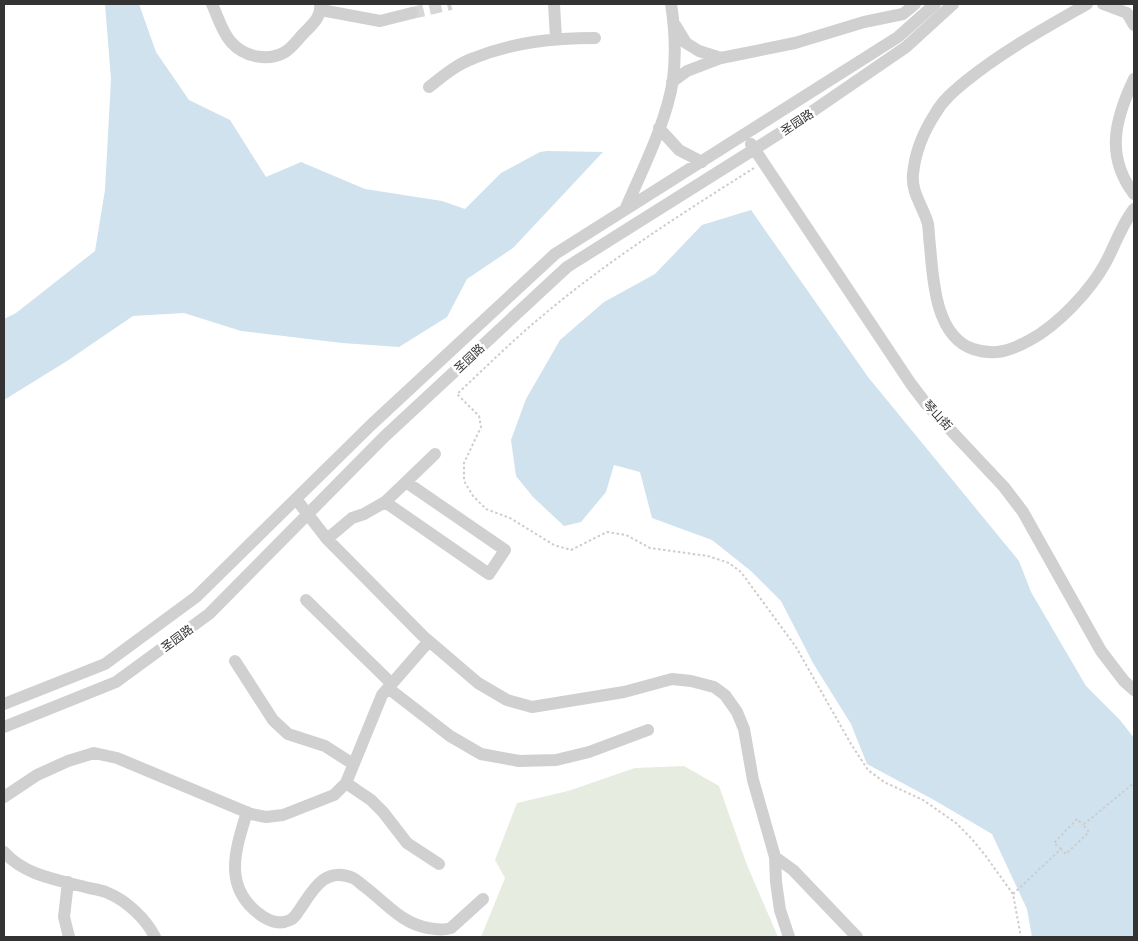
<svg xmlns="http://www.w3.org/2000/svg" width="1138" height="941" font-family="'Open Sans','Noto Sans SC',sans-serif">
<style>
.green{fill:#e6ecdf}
.water{fill:#cfe2ee}
.lines{fill:none;stroke-linecap:round;stroke-linejoin:round}
.minor-tunnel{stroke:#d6d6d6;stroke-width:12;stroke-dasharray:12 6;stroke-linecap:butt}
.path{stroke:#cdcdcd;stroke-width:2;stroke-dasharray:2.5 2.5;stroke-linecap:butt}
.minor{stroke:#d0d0d0;stroke-width:12}
.labels{text-anchor:middle;dominant-baseline:central;stroke-width:5;stroke-linejoin:round;paint-order:stroke}
.street-label{font-size:12px;fill:#333;stroke:#fff}
</style>
<rect width="100%" height="100%" fill="#fff"/>
<path class="green" d="M684,766L719,786L747,865L778,937H481L505,878L495,860L517,803L568,791L635,768Z"/>
<path class="water" d="M105,4H139L156,52L189,100L230,120L266,177L301,162L365,189L442,201L465,209L501,173L540,152L547,151L603,152L513,248L467,279L447,317L399,347L342,343L241,331L184,313L133,316L67,361L4,400V319L16,313L95,251L105,190L111,79Z
M751,210L868,377L1019,561L1031,592L1086,686L1120,720L1134,738V937H1032L1027,909L992,834L934,800L867,764L851,724L813,663L781,601L751,571L712,540L652,518L640,472L614,465L606,492L581,522L564,526L533,497L516,476L511,440L526,399L560,340L604,302L655,274L702,225Z"/>
<g class="lines">
<path class="minor-tunnel" d="M412,13L451,4"/>
<path class="path" d="M754,168C681,214 607,261 541,317C512,341 485,368 457,394L479,416L481,427L464,463V481L473,496L486,509L510,518L554,545L571,550L607,532L626,535L650,548L708,556L729,563L741,572L796,647L851,744L868,770L884,782L923,800L956,823L971,838L985,855L1013,894L1021,937
M1061,849L1054,843L1077,819L1083,825
M1013,894L1061,849L1066,854L1089,832L1083,825L1134,783"/>
<path class="minor" d="M212,4C218,17 222,32 231,42C244,57 268,62 285,52C292,48 298,39 304,33C313,24 322,16 320,4
M554,4L556,38
M1087,4C1045,28 1003,51 966,81C954,91 943,100 935,114C924,131 915,153 913,174C911,193 923,206 928,224C929,231 929,239 930,246C933,279 935,336 973,349C995,356 1010,351 1030,340C1058,325 1091,290 1106,262C1115,245 1122,224 1134,209
M1103,4L1127,13L1134,25
M321,10L380,21L412,13
M675,25L686,43L699,51L721,58
M1134,79C1115,119 1105,156 1134,194
M672,82L687,71L721,58L795,43L864,22L903,14L915,4
M429,87C443,76 457,64 474,58C514,42 553,38 595,38
M659,128L679,150L702,162
M751,144L911,384L927,405L1004,487L1023,512L1101,651L1124,681L1134,690
M625,210C642,170 666,124 673,80C676,55 675,29 671,4
M406,482L435,454
M296,499L327,539L423,636L478,683L507,700L532,707L624,692L672,679L691,681L714,687L725,695L737,712L744,729L753,780L775,857L776,882L780,910L789,937
M327,539L352,518L364,514L385,502L489,574L505,550L406,482L385,502
M306,600L392,684
M235,661L273,720L288,734L325,746L353,764
M388,688L450,736L481,754L519,761L556,760L589,752L648,730
M4,704L105,664L196,597L371,425L555,254L898,37L935,4
M4,727L116,682L209,614L384,437L567,267L788,128L906,47L953,4
M346,783L371,800L383,812L407,843L439,864
M4,797L37,775L68,761L94,753L117,758L251,814L266,817L283,815L334,795L346,783L382,695L429,641
M247,812C235,851 222,888 262,916C271,922 280,925 290,920C295,918 297,913 300,909C313,890 325,866 353,878C357,880 361,884 365,887C386,903 401,923 428,928C436,929 443,931 451,928L483,899
M4,852C25,876 59,880 89,888C95,889 102,890 108,893C127,901 146,919 155,937
M775,857L793,870L857,937
M68,882L64,917L69,937"/>
</g>
<g class="labels">
<g class="street-label">
<text transform="translate(797 122) rotate(-34)">圣园路</text>
<text transform="translate(469 358) rotate(-43)">圣园路</text>
<text transform="translate(938 415) rotate(47)">琴山街</text>
<text transform="translate(177 638) rotate(-36)">圣园路</text>
</g>
</g>
<rect width="1138" height="941" fill="none" stroke="#333333" stroke-width="10"/>
</svg>
